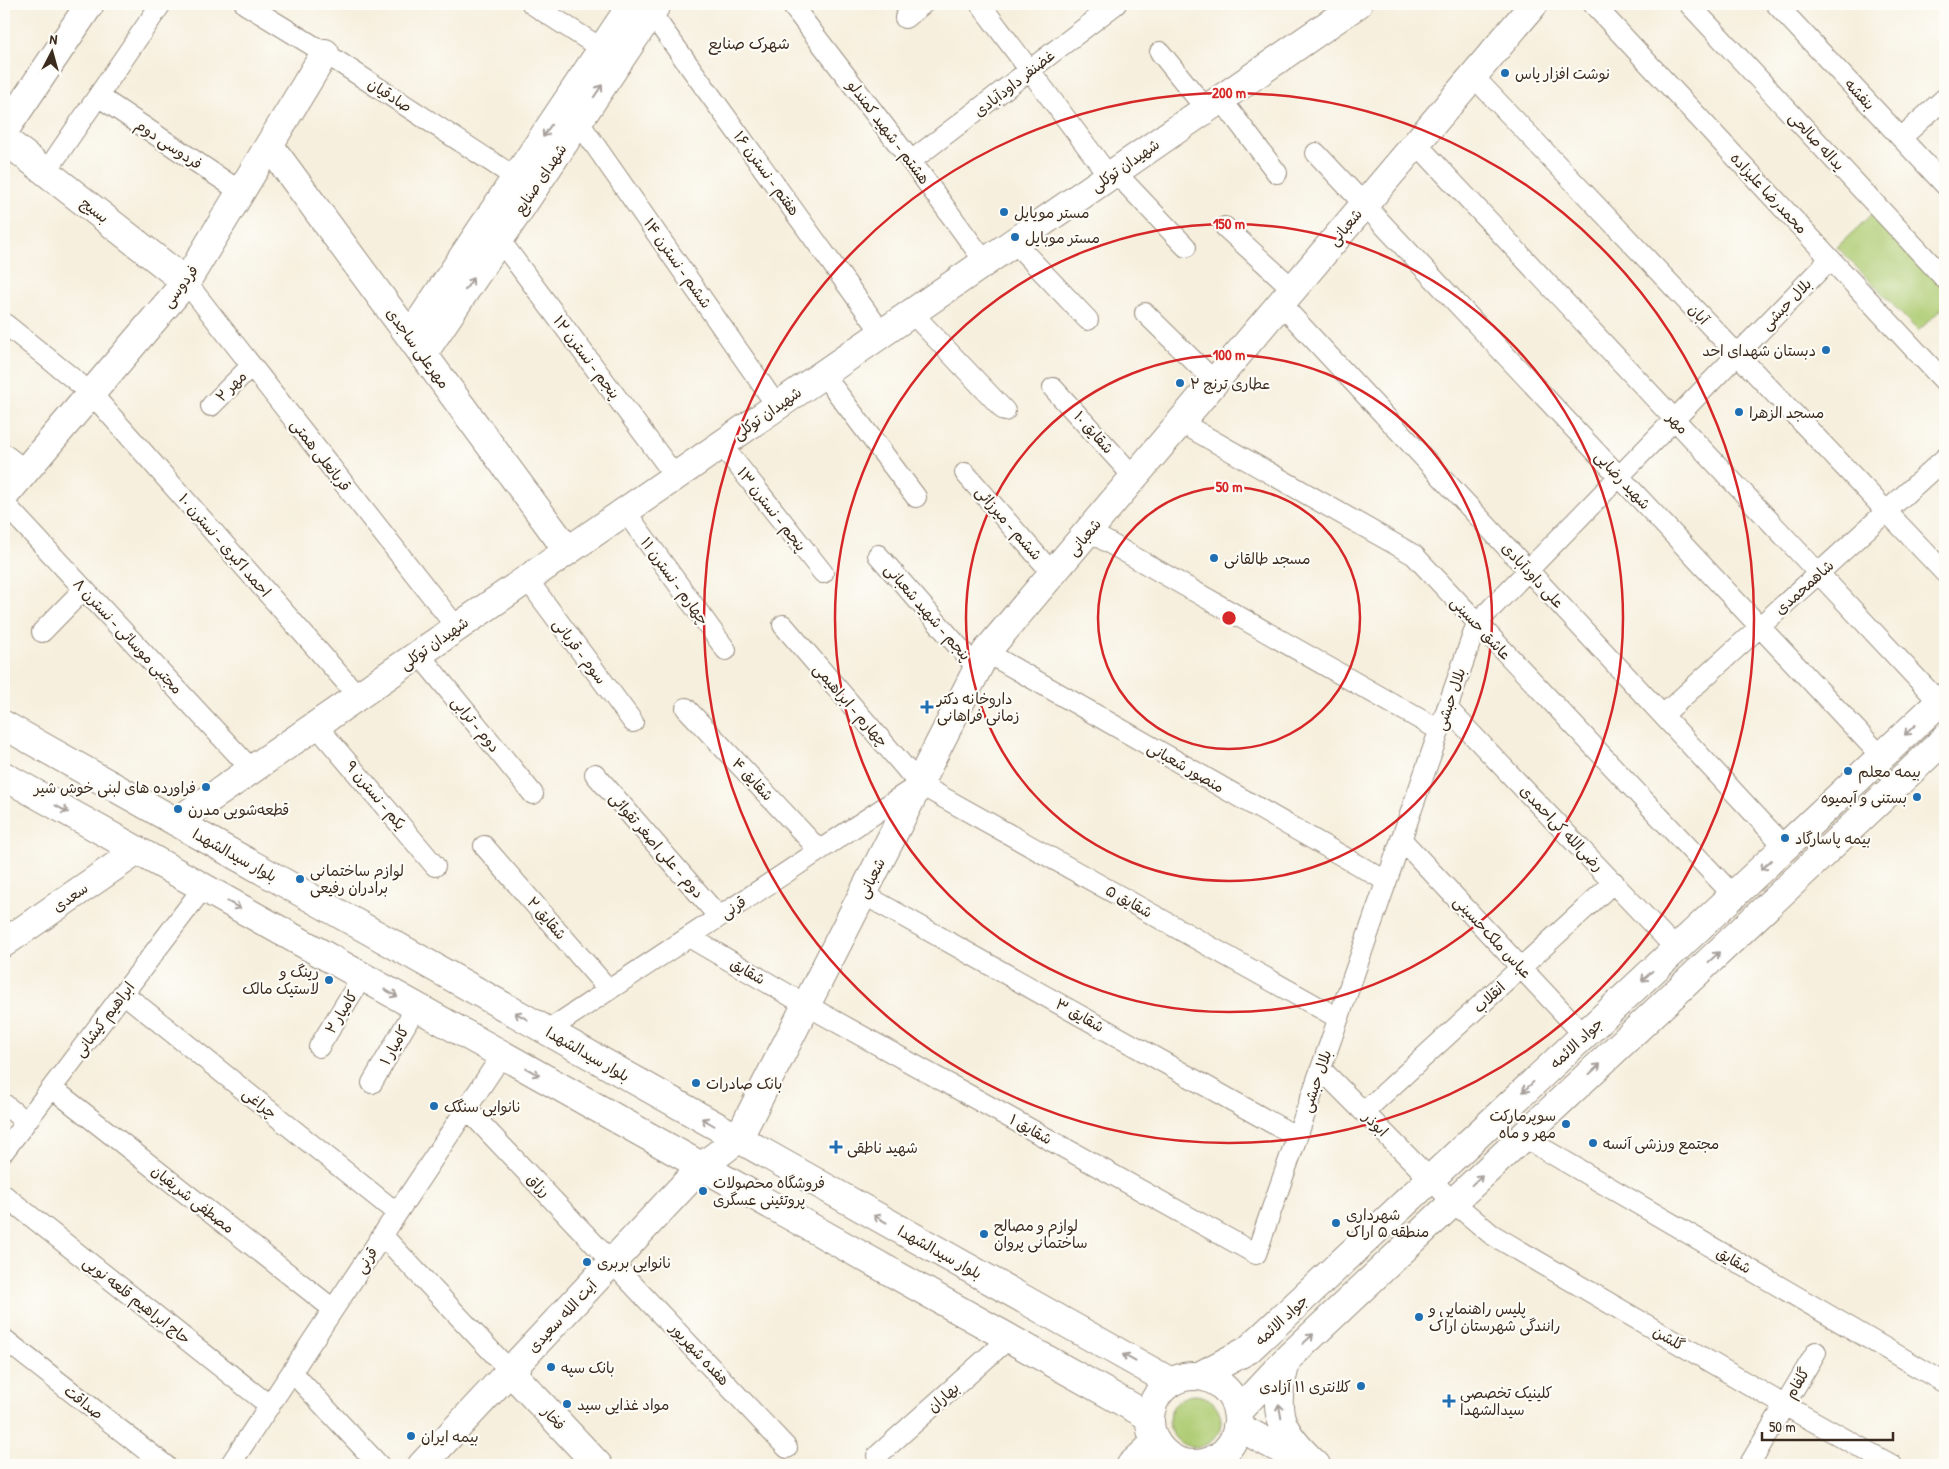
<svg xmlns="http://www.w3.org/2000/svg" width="1949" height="1469" font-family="'Patrick Hand','Playpen Sans Arabic',sans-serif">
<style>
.green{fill:#afcc73;stroke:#757b48}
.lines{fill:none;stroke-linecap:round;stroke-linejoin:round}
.street-casing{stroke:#988c7e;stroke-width:22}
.secondary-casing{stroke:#988c7e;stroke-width:30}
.street{stroke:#fff;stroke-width:20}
.secondary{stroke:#fff;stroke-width:28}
.oneway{stroke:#a79f9a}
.ring{fill:none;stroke:#d62828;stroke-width:2.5}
.poi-dot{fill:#1f6fb2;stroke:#fdfcf7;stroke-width:2}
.labels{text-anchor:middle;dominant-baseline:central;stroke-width:4.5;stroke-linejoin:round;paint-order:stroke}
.poi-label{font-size:15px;fill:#3b2a1e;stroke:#fdfcf7;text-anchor:start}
.street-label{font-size:15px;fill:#3b2a1e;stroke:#fdfcf7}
.neighbourhood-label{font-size:16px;fill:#3b2a1e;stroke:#fdfcf7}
.centre{fill:#d62828;stroke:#fdfcf7;stroke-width:2.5}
.ring-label{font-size:15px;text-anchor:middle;font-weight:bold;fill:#d62828;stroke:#fdfcf7;stroke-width:4.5;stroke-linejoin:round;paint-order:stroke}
</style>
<rect width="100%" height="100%" fill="#fdfcf7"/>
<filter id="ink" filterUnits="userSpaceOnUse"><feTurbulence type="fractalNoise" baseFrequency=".02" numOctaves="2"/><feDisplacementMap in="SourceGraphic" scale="10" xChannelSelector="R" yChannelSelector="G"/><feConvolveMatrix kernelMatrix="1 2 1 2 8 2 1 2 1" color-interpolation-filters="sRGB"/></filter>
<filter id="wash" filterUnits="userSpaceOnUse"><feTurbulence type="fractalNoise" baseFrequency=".0096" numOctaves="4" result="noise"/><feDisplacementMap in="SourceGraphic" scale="20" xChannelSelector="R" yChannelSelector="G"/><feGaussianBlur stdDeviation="1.12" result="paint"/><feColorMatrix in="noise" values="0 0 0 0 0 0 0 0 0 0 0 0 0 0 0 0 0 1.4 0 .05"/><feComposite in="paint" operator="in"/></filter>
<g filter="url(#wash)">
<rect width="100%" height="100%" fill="#f6efdd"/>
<path class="green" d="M1873,213L1945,288V306L1918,331L1837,247Z
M1169 1421a26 26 0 1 1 52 0a26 26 0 1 1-52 0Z"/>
</g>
<g filter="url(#ink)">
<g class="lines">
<defs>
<path id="street" d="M245,4L325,53L527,185
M532,4L613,56
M791,4L911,161L985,262
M980,4L1109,176
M1593,4L1945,382
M1689,4L1945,279
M1776,4L1945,185
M651,13L882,333
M905,18L923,4
M1160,52L1206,109
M1473,76L1945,573
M98,96L241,192
M1221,99L1277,173
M578,121L777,406
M1901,138L1945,98
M1416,143L1939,702
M1316,153L1881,756
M911,161L1116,4
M46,172L161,4
M1115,172L1186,247
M1225,227L1293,289
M499,239L675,476
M1014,242L1088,320
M186,282L457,628
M1281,304L1785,847
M912,313L1005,411
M1145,313L1215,382
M4,323L91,393L358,696
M823,374L916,497
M1053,388L1134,477
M211,406L251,366
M1180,422L1414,555L1733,895
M721,444L823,573
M4,454L26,471
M965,473L1053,574
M4,503L252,770
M625,511L726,650
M1088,531L1439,730
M878,555L978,669
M527,579L633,722
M783,625L919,784L1338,1018
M42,632L84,589
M986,652L1386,881
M419,654L533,794
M686,708L819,850
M1447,708L1676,949
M1663,715L1945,458
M316,725L435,866
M595,774L719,917
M1401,839L1584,1035
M484,846L609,990
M863,894L1297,1137
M689,937L806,1005L1256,1254L1477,623L1830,259
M123,993L397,1213
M547,1031L918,785
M319,1047L362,977
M1321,1069L1453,1202L1491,1234L1784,1405L1892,1465
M372,1083L416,1007
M52,1088L333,1309
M4,1104L26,1122
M466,1108L787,1448
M1364,1112L1614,882
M1523,1137L1945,1383
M4,1151L203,888
M4,1195L270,1406
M382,1235L510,1371
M4,1339L165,1465
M292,1372L379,1465
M877,1456L1008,1339
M230,1465L502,1055
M1749,1465L1816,1352"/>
<path id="secondary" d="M4,131L90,4
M4,139L186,282
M269,145L568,551
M410,336L632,4
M423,354L657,4
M4,496L186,282L325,53
M4,725L1171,1382
M4,776L1150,1417
M176,822L1358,4
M4,943L137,851
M1287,1360C1271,1411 1277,1428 1316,1465
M510,1371L598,1465
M1199,1376L1248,1350L1945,697
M1150 1420a44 44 0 1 1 88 0a44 44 0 1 1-88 0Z
M1237,1412L1288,1358L1945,739
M1237,1426L1304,1462
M422,1465L701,1167L738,1139L986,652L1534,4
M1131,1465L1156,1442"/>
</defs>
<use href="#street" class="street-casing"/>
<use href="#secondary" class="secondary-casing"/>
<use href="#street" class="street"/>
<use href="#secondary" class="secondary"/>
</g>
<defs><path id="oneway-shaft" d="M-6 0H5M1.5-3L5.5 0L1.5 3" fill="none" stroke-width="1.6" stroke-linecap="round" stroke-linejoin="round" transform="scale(1.25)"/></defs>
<g class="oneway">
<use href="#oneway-shaft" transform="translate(598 91) rotate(-56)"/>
<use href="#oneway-shaft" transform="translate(547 131) rotate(124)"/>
<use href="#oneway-shaft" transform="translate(469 284) rotate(-56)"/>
<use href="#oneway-shaft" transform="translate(1910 730) rotate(137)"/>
<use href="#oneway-shaft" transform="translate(62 809) rotate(29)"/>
<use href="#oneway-shaft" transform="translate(1766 865) rotate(137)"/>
<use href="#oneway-shaft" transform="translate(234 905) rotate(29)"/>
<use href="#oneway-shaft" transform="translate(1714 957) rotate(-43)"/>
<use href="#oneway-shaft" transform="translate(1647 976) rotate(137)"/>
<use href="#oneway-shaft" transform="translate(391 993) rotate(29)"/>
<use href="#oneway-shaft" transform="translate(521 1016) rotate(-151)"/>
<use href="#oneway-shaft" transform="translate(1595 1069) rotate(-43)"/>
<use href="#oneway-shaft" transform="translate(533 1072) rotate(29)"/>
<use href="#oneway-shaft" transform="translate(1528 1087) rotate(137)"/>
<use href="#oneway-shaft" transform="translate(708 1122) rotate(-150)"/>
<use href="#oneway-shaft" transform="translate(1477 1180) rotate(-43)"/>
<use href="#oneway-shaft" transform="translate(880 1219) rotate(-151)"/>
<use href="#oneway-shaft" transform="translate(1308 1339) rotate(-43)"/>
<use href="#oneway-shaft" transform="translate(1129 1358) rotate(-151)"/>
<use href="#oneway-shaft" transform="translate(1280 1411) rotate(-100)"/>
</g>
</g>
<g class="ring">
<circle cx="1229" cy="618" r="131"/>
<circle cx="1229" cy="618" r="263"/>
<circle cx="1229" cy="618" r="394"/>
<circle cx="1229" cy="618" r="525"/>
</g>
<g class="poi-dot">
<circle cx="1505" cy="73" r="5"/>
<circle cx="1004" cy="212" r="5"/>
<circle cx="1015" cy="237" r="5"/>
<circle cx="1826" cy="350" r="5"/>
<circle cx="1180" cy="383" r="5"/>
<circle cx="1739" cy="412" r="5"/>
<circle cx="1214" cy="558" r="5"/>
<path d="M924.5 699.5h5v5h5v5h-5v5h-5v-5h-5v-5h5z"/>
<circle cx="1848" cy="771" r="5"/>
<circle cx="206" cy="787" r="5"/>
<circle cx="1917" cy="797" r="5"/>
<circle cx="178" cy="809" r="5"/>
<circle cx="1785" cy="838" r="5"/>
<circle cx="300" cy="879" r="5"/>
<circle cx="329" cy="980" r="5"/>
<circle cx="696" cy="1083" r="5"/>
<circle cx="434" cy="1106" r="5"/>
<circle cx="1566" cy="1124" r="5"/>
<circle cx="1593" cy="1143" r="5"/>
<path d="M833.5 1139.5h5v5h5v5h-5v5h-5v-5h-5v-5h5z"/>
<circle cx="703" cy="1191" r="5"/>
<circle cx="1336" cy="1223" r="5"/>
<circle cx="984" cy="1234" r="5"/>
<circle cx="587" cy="1262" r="5"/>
<circle cx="1419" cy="1317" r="5"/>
<circle cx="551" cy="1367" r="5"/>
<circle cx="1361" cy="1386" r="5"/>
<path d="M1446.5 1393.5h5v5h5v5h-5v5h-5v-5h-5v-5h5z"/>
<circle cx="567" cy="1404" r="5"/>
<circle cx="411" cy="1436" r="5"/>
</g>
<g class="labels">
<g class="poi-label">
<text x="1515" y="73">نوشت افزار یاس</text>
<text x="1014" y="212">مستر مویایل</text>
<text x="1025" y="237">مستر موبایل</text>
<text x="1816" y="350" text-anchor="end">دبستان شهدای احد</text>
<text x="1190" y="383">عطاری ترنج ۲</text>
<text x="1749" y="412">مسجد الزهرا</text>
<text x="1224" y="558">مسجد طالقانی</text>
<text x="937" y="698">داروخانه دکتر<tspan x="937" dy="17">زمانی فراهانی</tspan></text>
<text x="1858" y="771">بیمه معلم</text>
<text x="196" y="787" text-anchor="end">فراورده های لبنی خوش شیر</text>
<text x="1907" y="797" text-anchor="end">بستنی و آبمیوه</text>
<text x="188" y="809">قطعه‌شویی مدرن</text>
<text x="1795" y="838">بیمه پاسارگاد</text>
<text x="310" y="870">لوازم ساختمانی<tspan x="310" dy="17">برادران رفیعی</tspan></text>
<text x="319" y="971" text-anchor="end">رینگ و<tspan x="319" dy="17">لاستیک مالک</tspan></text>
<text x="706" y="1083">بانک صادرات</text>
<text x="444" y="1106">نانوایی سنگک</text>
<text x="1556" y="1115" text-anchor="end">سوپرمارکت<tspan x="1556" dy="17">مهر و ماه</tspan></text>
<text x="1603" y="1143">مجتمع ورزشی آنسه</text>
<text x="847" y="1147">شهید ناطقی</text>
<text x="713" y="1182">فروشگاه محصولات<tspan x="713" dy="17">پروتئینی عسگری</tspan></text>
<text x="1346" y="1214">شهرداری<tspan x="1346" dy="17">منطقه ۵ اراک</tspan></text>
<text x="994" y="1225">لوازم و مصالح<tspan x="994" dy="17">ساختمانی پروان</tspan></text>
<text x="597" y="1262">نانوایی بربری</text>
<text x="1429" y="1308">پلیس راهنمایی و<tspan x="1429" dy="17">رانندگی شهرستان اراک</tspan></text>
<text x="561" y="1367">بانک سپه</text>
<text x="1351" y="1386" text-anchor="end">کلانتری ۱۱ آزادی</text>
<text x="1460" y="1392">کلینیک تخصصی<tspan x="1460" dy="17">سیدالشهدا</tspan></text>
<text x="577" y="1404">مواد غذایی سید</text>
<text x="421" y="1436">بیمه ایران</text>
</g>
<g class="street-label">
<text transform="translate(1014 83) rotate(-38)">غضنفر داودآبادی</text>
<text transform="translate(1860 94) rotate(47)">بنفشه</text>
<text transform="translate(390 95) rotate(33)">صادقیان</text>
<text transform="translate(889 132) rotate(53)">هشتم - شهید کمندلو</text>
<text transform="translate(1817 141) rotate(47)">یداله صالحی</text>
<text transform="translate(169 144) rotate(34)">فردوسی دوم</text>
<text transform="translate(1125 165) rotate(-35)">شهیدان توکلی</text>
<text transform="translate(767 173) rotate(54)">هفتم - نسترن ۱۶</text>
<text transform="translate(540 179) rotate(-56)">شهدای صنایع</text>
<text transform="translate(1769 193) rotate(47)">محمدرضا علیزاده</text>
<text transform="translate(95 210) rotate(38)">بسیج</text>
<text transform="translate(1345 227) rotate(-50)">شعبانی</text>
<text transform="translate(678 263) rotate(55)">ششم - نسترن ۱۴</text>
<text transform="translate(180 286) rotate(-53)">فردوسی</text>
<text transform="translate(1786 304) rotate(-46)">بلال حبشی</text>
<text transform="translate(1699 314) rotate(47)">آبان</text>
<text transform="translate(418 348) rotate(54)">مهرعلی ساجدی</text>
<text transform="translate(587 357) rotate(53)">پنجم - نسترن ۱۲</text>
<text transform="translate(231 386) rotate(-45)">مهر ۲</text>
<text transform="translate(767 413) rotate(-35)">شهیدان توکلی</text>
<text transform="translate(1678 423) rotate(47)">مهر</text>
<text transform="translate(1094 432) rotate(48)">شقایق ۱۰</text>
<text transform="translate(321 455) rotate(52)">قربانعلی همتی</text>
<text transform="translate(1623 480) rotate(47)">شهید رضایی</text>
<text transform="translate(772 509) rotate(52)">پنجم - نسترن ۱۳</text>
<text transform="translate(1009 523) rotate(49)">ششم - میرزائی</text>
<text transform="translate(1084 537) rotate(-50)">شعبانی</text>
<text transform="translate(225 545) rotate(49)">احمد اکبری - نسترن ۱۰</text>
<text transform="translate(1533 575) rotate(47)">علی داودآبادی</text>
<text transform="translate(675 581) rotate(54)">چهارم - نسترن ۱۱</text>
<text transform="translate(1804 587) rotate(-42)">شاهمحمدی</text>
<text transform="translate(928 612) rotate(49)">پنجم - شهید شعبانی</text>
<text transform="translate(1481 628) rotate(47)">عاشق حسینی</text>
<text transform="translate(128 636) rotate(47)">مجتبی موسائی - نسترن ۸</text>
<text transform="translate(434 643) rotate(-35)">شهیدان توکلی</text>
<text transform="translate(580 651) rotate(53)">سوم - قربانی</text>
<text transform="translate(1450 699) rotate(-71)">بلال حبشی</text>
<text transform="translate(851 705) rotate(49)">چهارم - ابراهیمی</text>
<text transform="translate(476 724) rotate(51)">دوم - ترابی</text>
<text transform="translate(1186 767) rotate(30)">منصور شعبانی</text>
<text transform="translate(753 779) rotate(47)">شقایق ۴</text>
<text transform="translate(376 795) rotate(50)">یکم - نسترن ۹</text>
<text transform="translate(1562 828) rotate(46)">رضی‌الله کی‌احمدی</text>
<text transform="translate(657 845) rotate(49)">دوم - علی اصغر تقوائی</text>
<text transform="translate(235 855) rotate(29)">بلوار سیدالشهدا</text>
<text transform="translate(871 878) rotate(-63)">شعبانی</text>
<text transform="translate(70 897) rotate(-35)">سعدی</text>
<text transform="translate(1129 901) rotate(29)">شقایق ۵</text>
<text transform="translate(733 907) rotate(-34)">قرنی</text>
<text transform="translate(547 918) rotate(49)">شقایق ۲</text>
<text transform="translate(1493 937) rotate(47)">عباس ملک‌حسینی</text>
<text transform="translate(748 971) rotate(30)">شقایق</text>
<text transform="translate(1489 997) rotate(-43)">انقلاب</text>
<text transform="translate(341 1012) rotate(-58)">کامیار ۲</text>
<text transform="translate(1080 1015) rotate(29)">شقایق ۳</text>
<text transform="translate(104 1019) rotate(-53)">ابراهیم کیشانی</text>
<text transform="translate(1576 1043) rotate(-43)">جواد الائمه</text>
<text transform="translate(394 1045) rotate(-60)">کامیار ۱</text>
<text transform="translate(588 1054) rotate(30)">بلوار سیدالشهدا</text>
<text transform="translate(1316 1081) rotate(-71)">بلال حبشی</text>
<text transform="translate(260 1103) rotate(39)">چراغی</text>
<text transform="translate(1376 1124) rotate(45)">ابوذر</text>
<text transform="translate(1031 1129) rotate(29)">شقایق ۱</text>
<text transform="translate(539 1185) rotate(46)">رزاق</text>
<text transform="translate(193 1199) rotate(38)">مصطفی شریفیان</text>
<text transform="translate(940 1252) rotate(29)">بلوار سیدالشهدا</text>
<text transform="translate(366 1260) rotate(-57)">قرنی</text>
<text transform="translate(1734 1260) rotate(30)">شقایق</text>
<text transform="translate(137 1300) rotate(38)">حاج ابراهیم قلعه نویی</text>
<text transform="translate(562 1316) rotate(-47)">آیت الله سعیدی</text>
<text transform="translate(1281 1320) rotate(-43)">جواد الائمه</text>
<text transform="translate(1669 1338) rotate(30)">گلشن</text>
<text transform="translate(700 1354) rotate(47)">هفده شهریور</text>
<text transform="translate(1797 1383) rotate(-59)">گلفام</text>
<text transform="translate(943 1397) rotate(-42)">بهاران</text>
<text transform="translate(84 1402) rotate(38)">صداقت</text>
<text transform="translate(554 1418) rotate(47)">فخار</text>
</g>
<g class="neighbourhood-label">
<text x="749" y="43">شهرک صنایع</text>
</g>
</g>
<circle cx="1229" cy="618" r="8" class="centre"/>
<g class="ring-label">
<text x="1229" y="98">200 m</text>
<text x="1229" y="229">150 m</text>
<text x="1229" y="360">100 m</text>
<text x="1229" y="492">50 m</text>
</g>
<rect width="1949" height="1469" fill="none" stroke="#fdfcf7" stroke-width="20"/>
<g transform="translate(52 52) rotate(6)" stroke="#fdfcf7" stroke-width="4" paint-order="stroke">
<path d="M0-4L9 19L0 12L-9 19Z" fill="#3b2a1e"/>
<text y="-8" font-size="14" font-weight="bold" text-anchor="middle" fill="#3b2a1e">N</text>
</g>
<path d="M1762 1432v8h131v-8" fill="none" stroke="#3b2a1e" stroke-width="2.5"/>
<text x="1769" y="1432" font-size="15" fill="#3b2a1e" stroke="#fdfcf7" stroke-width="4" paint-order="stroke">50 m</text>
</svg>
